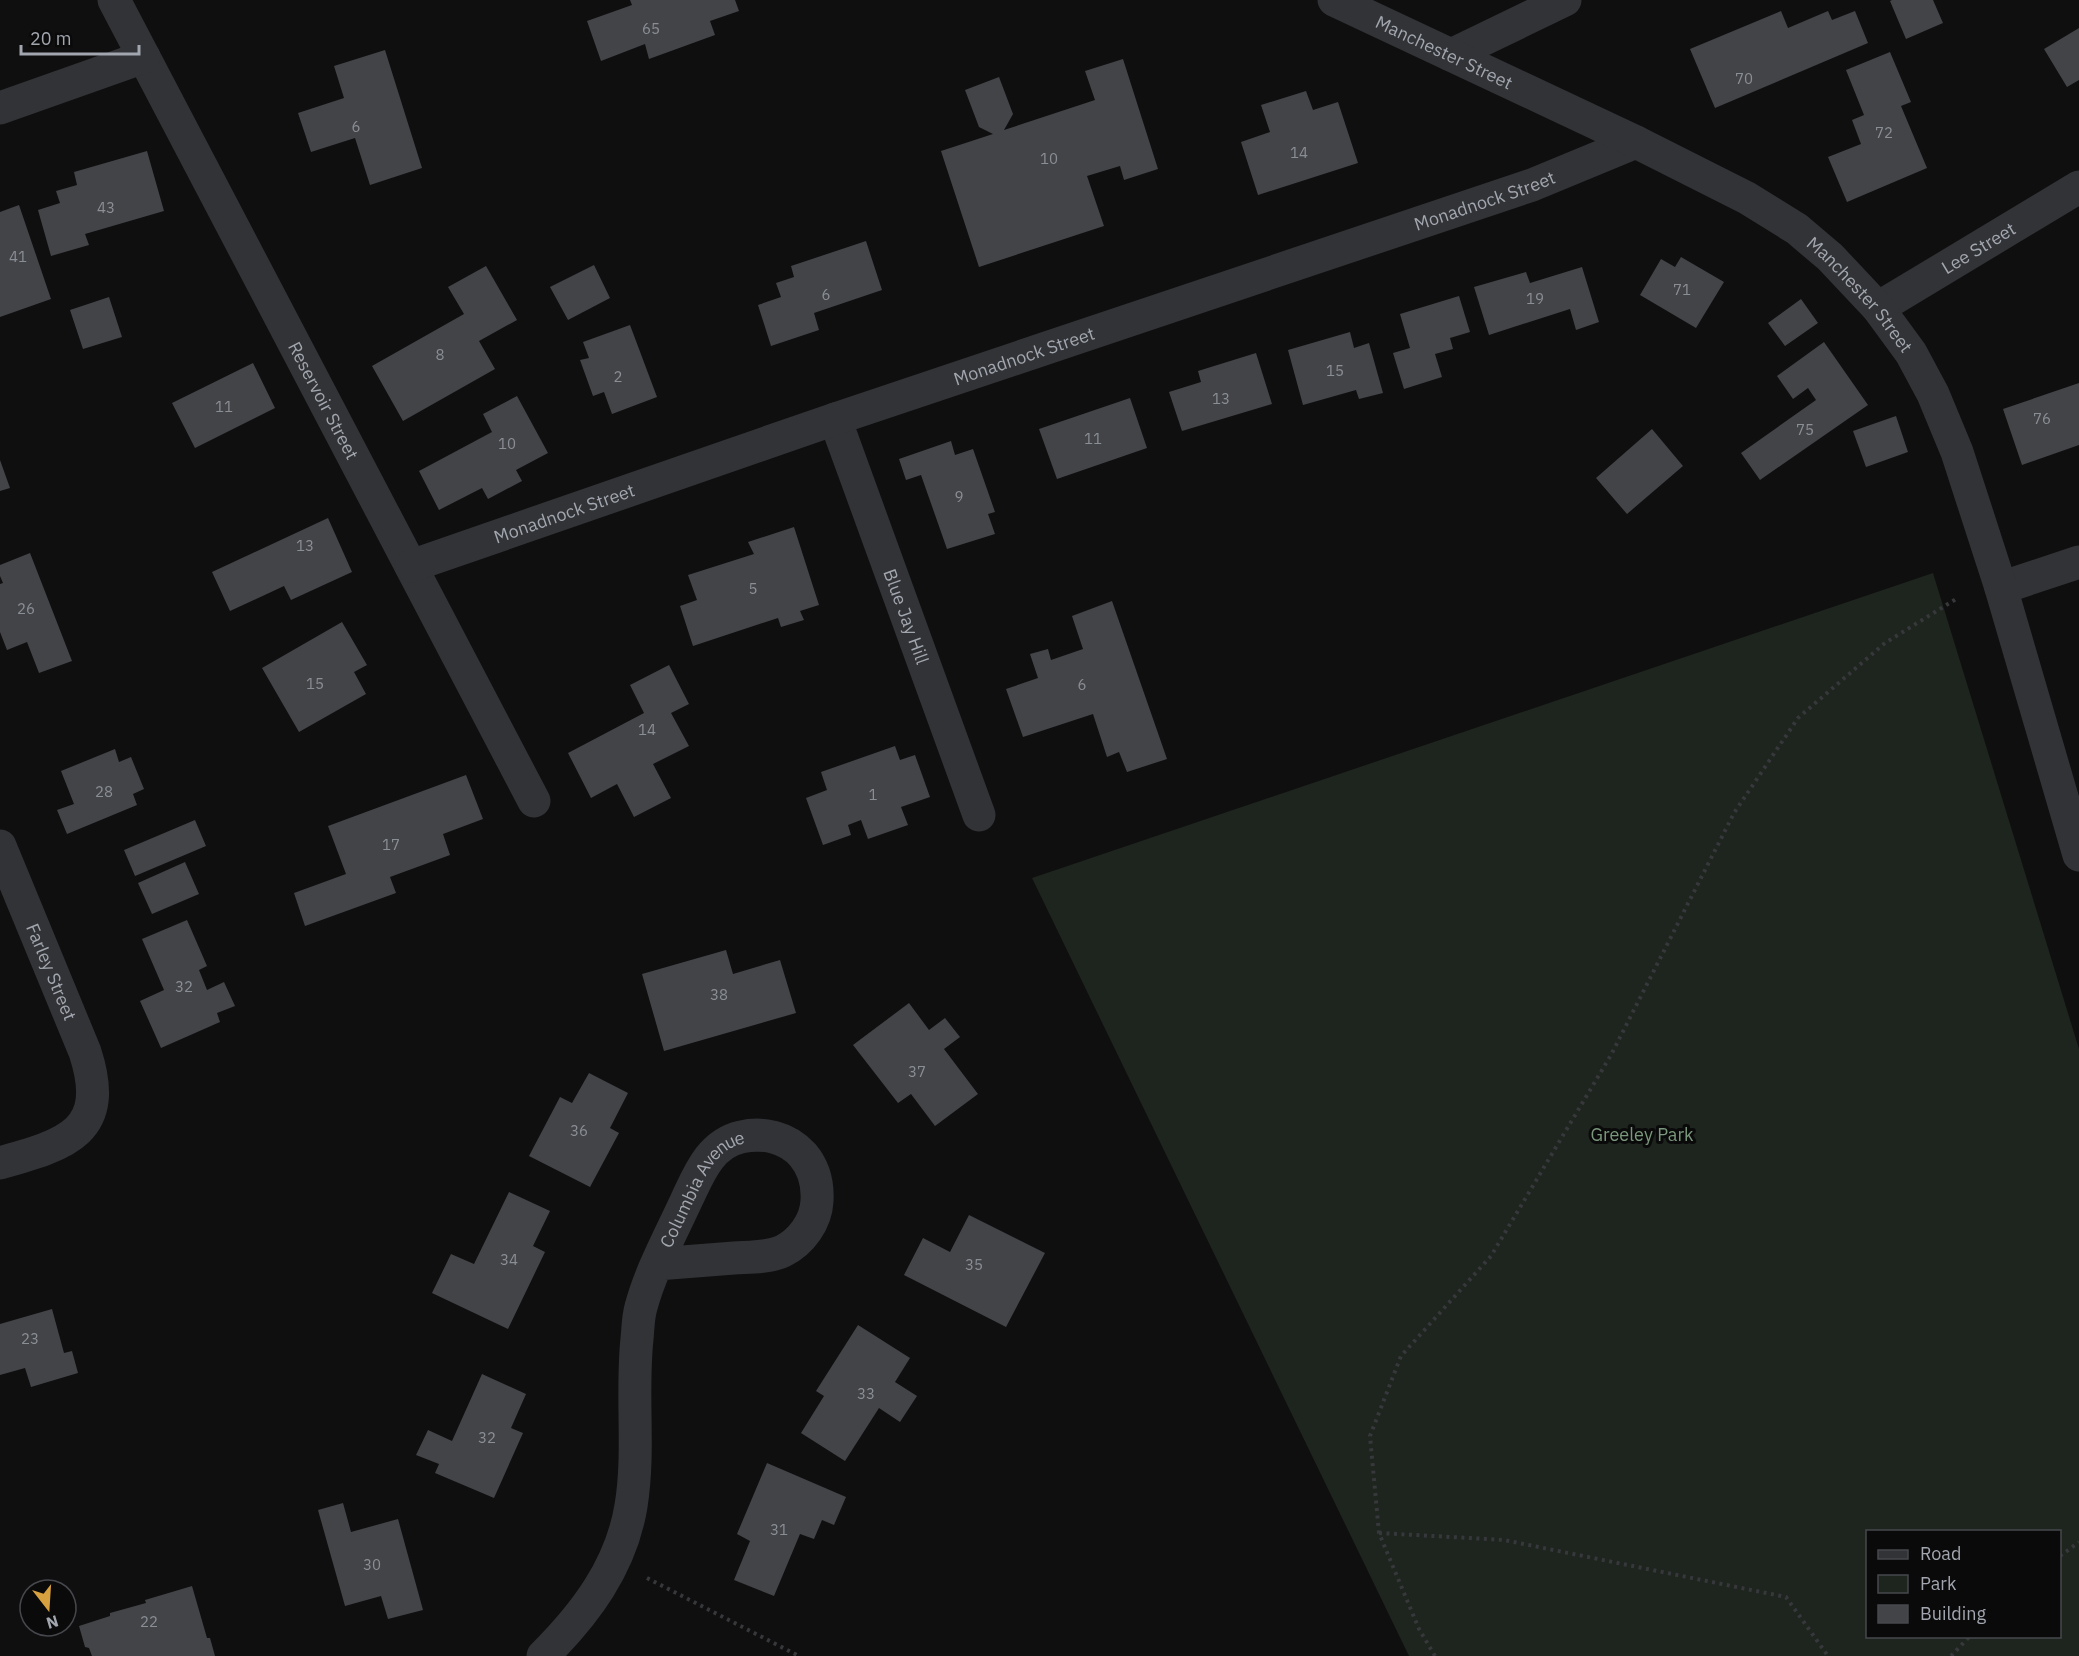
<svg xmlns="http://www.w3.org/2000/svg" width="2079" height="1656" font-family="'IBM Plex Sans',sans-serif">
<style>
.green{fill:#1e241e;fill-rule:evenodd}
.building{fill:#434448}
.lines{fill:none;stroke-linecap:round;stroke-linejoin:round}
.path{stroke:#37383b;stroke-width:4;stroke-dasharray:3 4.5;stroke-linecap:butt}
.minor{stroke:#323336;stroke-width:33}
.tertiary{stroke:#323336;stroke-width:33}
.labels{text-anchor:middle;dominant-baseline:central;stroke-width:6;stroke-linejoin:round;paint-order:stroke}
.number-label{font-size:15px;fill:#8a8e95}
.street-label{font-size:18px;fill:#a2a6af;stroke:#0a0a0b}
.park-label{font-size:18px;fill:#7b987c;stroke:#0a0a0b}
</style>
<rect width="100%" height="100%" fill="#0f0f10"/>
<path class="green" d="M1933,573L2079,1049V1656H1409L1032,878ZM1868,1532H2060V1636H1868Z"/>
<path class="building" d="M630,0H735L739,11L710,21L715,35L649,59L645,44L601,61L587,21L632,5Z
M1892,0H1933L1943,23L1906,39L1890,1Z
M1781,11L1788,28L1828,11L1832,20L1855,11L1868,43L1715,108L1690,49Z
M2079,28V80L2067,87L2044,49Z
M385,50L422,168L370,185L355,138L311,152L298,113L344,98L334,66Z
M1890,52L1911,102L1901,106L1927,168L1847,202L1828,157L1861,144L1852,120L1864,115L1846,70Z
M1123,59L1158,169L1124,180L1120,166L1087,176L1104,226L979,267L941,151L993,134L979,127L965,90L999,77L1013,114L1004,130L1095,100L1085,71Z
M1306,91L1313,110L1338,102L1358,163L1258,195L1241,142L1270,132L1261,105Z
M147,151L164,211L85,234L89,245L51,256L38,210L60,203L56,191L77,185L74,172Z
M19,205L51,299L0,317V212Z
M866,241L882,290L814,313L819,330L771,346L758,305L781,297L776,283L794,277L791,266Z
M1681,257L1724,282L1696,328L1640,295L1661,259L1675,267Z
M594,265L610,298L568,320L550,287Z
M486,266L517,320L479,341L495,369L403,421L372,366L464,314L448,287Z
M1582,267L1599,322L1576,330L1570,309L1489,335L1474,287L1526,272L1530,283Z
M1459,296L1470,332L1450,338L1453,349L1435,354L1442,377L1404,389L1393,353L1410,348L1400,314Z
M109,297L122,337L83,349L70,310Z
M1801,299L1818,323L1785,346L1768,323Z
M630,325L657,397L612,414L604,392L593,396L580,360L589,358L583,342Z
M1350,332L1354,348L1369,343L1383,393L1359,399L1356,390L1303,405L1288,350Z
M1824,342L1868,405L1760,480L1741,453L1816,400L1808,388L1793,399L1777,376Z
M1256,353L1272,404L1182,431L1169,392L1201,382L1198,371Z
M253,363L275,408L195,448L172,403Z
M2079,383V445L2022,465L2003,409Z
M517,396L548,453L516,470L522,481L488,499L482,488L439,510L419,471L492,432L483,414Z
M1130,398L1147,448L1057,479L1039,429Z
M1896,416L1908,452L1866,467L1853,431Z
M1652,429L1683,466L1627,514L1596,478Z
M951,441L955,455L973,449L995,512L988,514L995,534L947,549L921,475L906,480L899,459Z
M0,460L10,488L0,491Z
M328,518L352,572L291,600L284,586L230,611L212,572Z
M794,527L819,605L800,611L804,620L781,627L778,618L693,646L680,606L697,600L688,575L754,554L748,542Z
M30,553L72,661L39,673L27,642L7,650L0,632V584L3,583L0,576V565Z
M1112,601L1167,759L1127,772L1119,752L1107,757L1093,714L1023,737L1006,689L1038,678L1030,654L1048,649L1051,660L1083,649L1072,616Z
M342,622L367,665L354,672L366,694L299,732L262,668Z
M669,665L689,704L671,713L689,746L653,764L671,798L634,817L617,784L591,798L568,753L644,713L630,685Z
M895,746L900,760L915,755L930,797L901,807L908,825L868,839L861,820L848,825L851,835L823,845L806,798L827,790L821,772Z
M115,749L119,762L131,757L144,789L133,794L137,805L67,834L57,810L74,804L61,771Z
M466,775L483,819L443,834L450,855L390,877L396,893L305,926L294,893L346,874L328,826Z
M195,820L206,846L135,876L124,850Z
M185,862L199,894L152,914L138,883Z
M187,920L207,966L199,970L207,990L224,982L235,1006L217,1013L220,1022L161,1048L140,1001L164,990L142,939Z
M726,950L733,974L780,960L796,1013L664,1051L642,974Z
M909,1003L929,1030L945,1018L960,1037L944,1049L978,1094L935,1126L911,1094L898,1103L853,1045Z
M589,1073L628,1093L610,1128L619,1133L590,1187L529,1156L560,1097L572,1103Z
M509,1192L550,1211L533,1246L545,1252L508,1329L432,1293L451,1254L474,1264Z
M969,1215L1045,1253L1006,1327L904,1275L923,1238L950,1252Z
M52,1309L64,1353L72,1351L78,1373L31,1387L25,1368L0,1375V1324Z
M858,1325L910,1358L895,1382L917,1396L900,1422L879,1408L845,1461L801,1433L824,1396L816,1391Z
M482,1374L526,1394L511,1428L523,1433L494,1498L435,1473L439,1464L416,1455L428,1430L452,1441Z
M767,1463L846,1497L834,1525L822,1520L814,1539L800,1534L774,1596L734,1580L750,1541L737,1534Z
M343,1503L351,1532L398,1519L423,1610L388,1619L381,1596L345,1606L318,1510Z
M192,1586L207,1638H210L215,1656H92L89,1648L85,1647L79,1626L110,1616V1613L146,1603L145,1600Z"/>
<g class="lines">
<path class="path" d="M1379,1533L1504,1540L1786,1597L1828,1656
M2060,1556L2079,1542
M647,1578L799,1656
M1435,1656L1419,1629L1379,1533L1370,1436L1401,1356L1491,1256L1611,1055L1734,813L1798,718L1885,643L1956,599
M1951,1656L1970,1636"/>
<g class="minor">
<path id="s1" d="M114,0L534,801"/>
<path d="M1451,55L1565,0"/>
<path d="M0,108L144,57"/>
<path id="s2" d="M1878,308L2079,187"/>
<path id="s3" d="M835,419L979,815"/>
<path id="s4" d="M411,566L835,419L1532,185L1636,142"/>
<path d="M2001,588L2079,562"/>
<path id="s5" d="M0,846L85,1052C111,1132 67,1144 0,1163"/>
<path id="s6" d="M543,1656C585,1614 621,1567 631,1506C640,1451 631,1394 637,1339C638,1329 638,1317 641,1307C651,1270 671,1234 687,1199C699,1174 710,1144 741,1137C763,1132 787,1137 803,1155C814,1168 818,1184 817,1201C816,1222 801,1242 783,1251C768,1258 749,1257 734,1258C708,1260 682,1262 657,1264"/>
</g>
<path class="tertiary" id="s7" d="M1334,0L1636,142L1747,198L1797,229L1830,257L1878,308L1911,353L1933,394L1957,452L2001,588L2079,855"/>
</g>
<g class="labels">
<g class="number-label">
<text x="651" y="28">65</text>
<text x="1744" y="78">70</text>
<text x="356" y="126">6</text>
<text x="1884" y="132">72</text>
<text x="1299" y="152">14</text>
<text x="1049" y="158">10</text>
<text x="106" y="207">43</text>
<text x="18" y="256">41</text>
<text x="1682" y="289">71</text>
<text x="826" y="294">6</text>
<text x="1535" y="298">19</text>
<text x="440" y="354">8</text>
<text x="1335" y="370">15</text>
<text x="618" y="376">2</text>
<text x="1221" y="398">13</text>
<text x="224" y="406">11</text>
<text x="2042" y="418">76</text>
<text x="1805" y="429">75</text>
<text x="1093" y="438">11</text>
<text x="507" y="443">10</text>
<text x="959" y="496">9</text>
<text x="305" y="545">13</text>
<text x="753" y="588">5</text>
<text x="26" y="608">26</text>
<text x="315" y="683">15</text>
<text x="1082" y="684">6</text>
<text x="647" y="729">14</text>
<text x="104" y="791">28</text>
<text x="873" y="794">1</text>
<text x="391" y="844">17</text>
<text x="184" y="986">32</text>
<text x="719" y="994">38</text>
<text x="917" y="1071">37</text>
<text x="579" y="1130">36</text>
<text x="509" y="1259">34</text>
<text x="974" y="1264">35</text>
<text x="30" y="1338">23</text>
<text x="866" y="1393">33</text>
<text x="487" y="1437">32</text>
<text x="779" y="1529">31</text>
<text x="372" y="1564">30</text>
<text x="149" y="1621">22</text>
</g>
<g class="street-label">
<text stroke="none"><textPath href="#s7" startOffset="122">Manchester Street</textPath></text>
<text stroke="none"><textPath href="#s4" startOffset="1134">Monadnock Street</textPath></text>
<text stroke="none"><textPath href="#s2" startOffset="117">Lee Street</textPath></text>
<text stroke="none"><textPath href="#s7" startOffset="608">Manchester Street</textPath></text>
<text stroke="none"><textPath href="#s4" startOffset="648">Monadnock Street</textPath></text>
<text stroke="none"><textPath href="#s1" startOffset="452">Reservoir Street</textPath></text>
<text stroke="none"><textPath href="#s4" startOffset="162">Monadnock Street</textPath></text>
<text stroke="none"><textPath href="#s3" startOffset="210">Blue Jay Hill</textPath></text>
<text stroke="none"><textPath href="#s5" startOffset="136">Farley Street</textPath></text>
<text stroke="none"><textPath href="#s6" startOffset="512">Columbia Avenue</textPath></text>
</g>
<g class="park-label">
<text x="1642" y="1134">Greeley Park</text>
</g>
</g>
<rect x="1866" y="1530" width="195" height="108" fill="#0a0a0b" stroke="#47484d" stroke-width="1.5"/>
<rect x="1878" y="1550" width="30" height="9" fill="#323336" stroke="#47484d" stroke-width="1.5"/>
<text x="1920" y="1560" font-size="18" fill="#a2a6af">Road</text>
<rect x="1878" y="1575" width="30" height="18" fill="#1e241e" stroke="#47484d" stroke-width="1.5"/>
<text x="1920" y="1590" font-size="18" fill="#a2a6af">Park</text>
<rect x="1878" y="1605" width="30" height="18" fill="#434448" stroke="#47484d" stroke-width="1.5"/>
<text x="1920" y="1620" font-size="18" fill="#a2a6af">Building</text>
<g transform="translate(48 1608) rotate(163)"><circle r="28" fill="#0a0a0b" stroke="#47484d" stroke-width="1.5"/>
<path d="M0-4.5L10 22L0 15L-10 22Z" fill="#d8a13f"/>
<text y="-9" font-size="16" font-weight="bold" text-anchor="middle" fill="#a2a6af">N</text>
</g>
<path d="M21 45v9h118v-9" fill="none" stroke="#a2a6af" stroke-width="3"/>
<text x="30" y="45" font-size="18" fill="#a2a6af" stroke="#0a0a0b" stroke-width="4.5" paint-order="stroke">20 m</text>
</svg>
